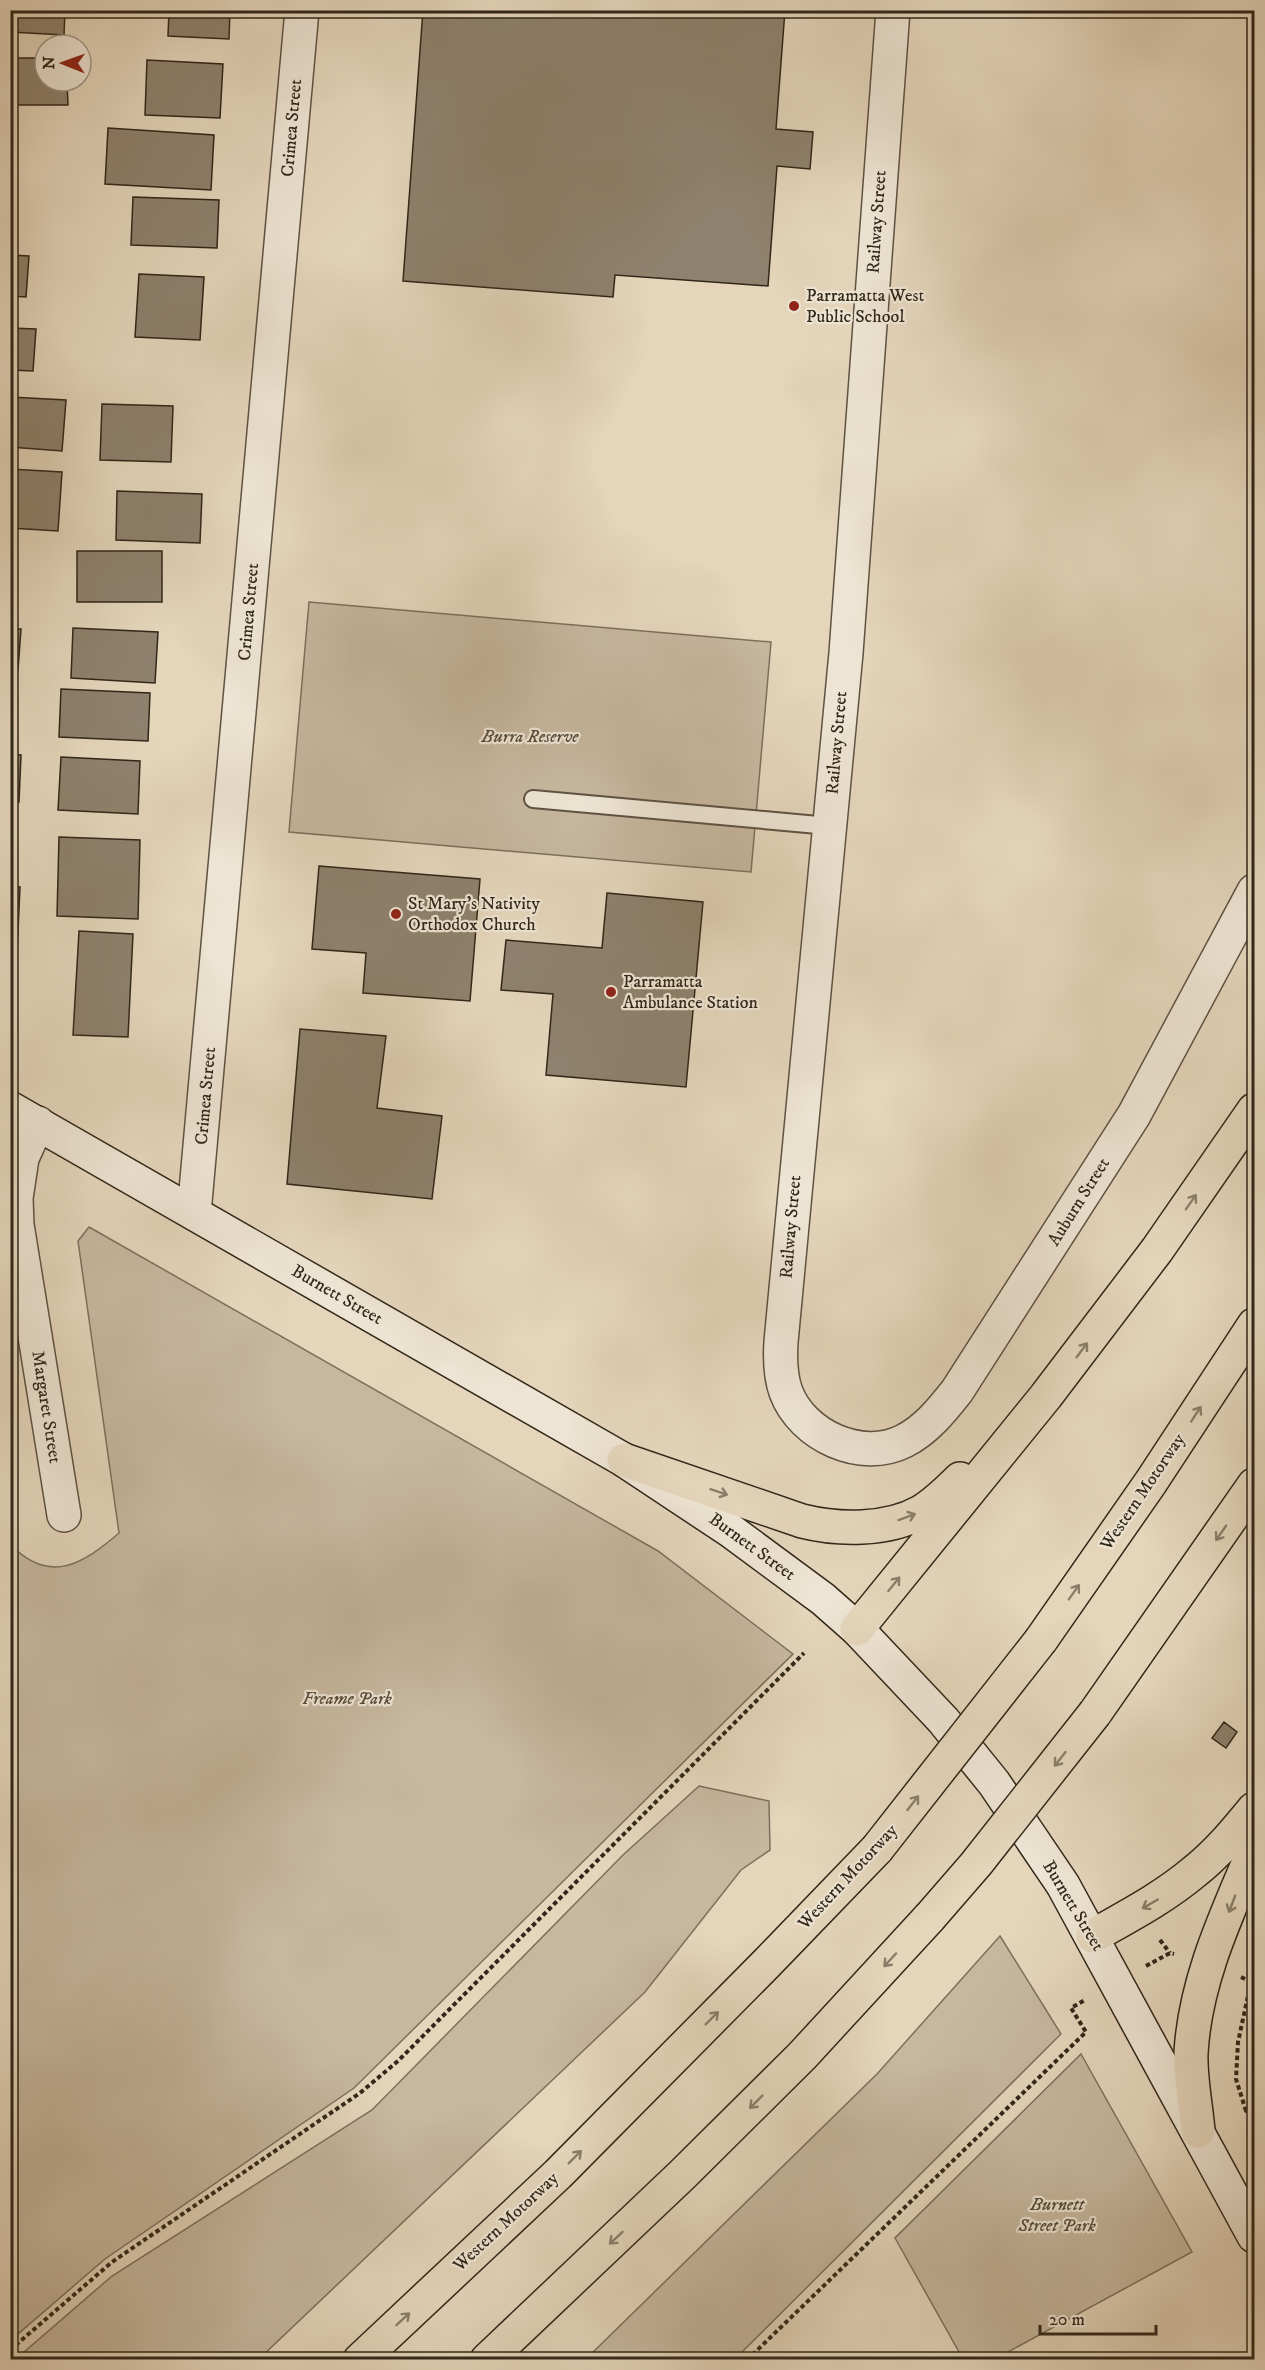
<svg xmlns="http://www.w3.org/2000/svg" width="1265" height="2370" font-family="'IM FELL DW Pica',serif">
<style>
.green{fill:#c6b79f;stroke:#7c6f5c;stroke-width:1.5}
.building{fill:#8e816d;stroke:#312719;stroke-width:1.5}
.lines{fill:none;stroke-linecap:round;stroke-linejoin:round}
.service-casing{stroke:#5e5242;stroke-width:20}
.minor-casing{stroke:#5e5242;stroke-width:36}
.secondary-casing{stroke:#312719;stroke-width:36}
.motorway-casing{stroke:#312719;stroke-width:36}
.path{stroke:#312719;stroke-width:4;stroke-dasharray:4.5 3;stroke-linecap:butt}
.service{stroke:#ede4d3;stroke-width:16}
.minor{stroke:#ede4d3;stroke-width:33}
.secondary{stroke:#ede4d3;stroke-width:33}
.motorway{stroke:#e4d5bb;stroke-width:33}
.motorway-bridge-casing{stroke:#312719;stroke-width:36;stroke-linecap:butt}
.motorway-bridge{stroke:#e4d5bb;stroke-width:33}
.oneway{stroke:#8a7e6a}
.poi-dot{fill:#8f2418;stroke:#ede4d3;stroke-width:2}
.labels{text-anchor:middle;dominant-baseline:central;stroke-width:4.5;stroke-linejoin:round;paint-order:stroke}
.street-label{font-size:18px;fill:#312719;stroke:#ede4d3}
.poi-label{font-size:18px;fill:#312719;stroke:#ede4d3;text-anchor:start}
.park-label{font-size:18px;font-style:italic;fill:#564b3a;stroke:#ede4d3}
</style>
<rect width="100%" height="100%" fill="#e4d5bb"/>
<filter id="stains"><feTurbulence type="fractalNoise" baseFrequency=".00333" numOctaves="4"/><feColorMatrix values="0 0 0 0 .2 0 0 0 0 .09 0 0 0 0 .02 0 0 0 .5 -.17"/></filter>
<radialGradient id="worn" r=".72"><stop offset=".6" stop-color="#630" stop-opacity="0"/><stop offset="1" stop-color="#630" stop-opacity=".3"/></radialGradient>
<path class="green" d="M309,602L771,642L751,872L289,832Z
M89,1227L658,1551L793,1654L354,2088L105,2259L11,2340V1545C50,1585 83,1564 119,1533L78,1241Z
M699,1786L769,1801L770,1850L741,1870L645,1992L259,2359H16L112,2276L372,2110L623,1855Z
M1000,1936L1061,2034L735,2359H586L877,2074Z
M1081,2054L1192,2252L995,2359H963L895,2238Z"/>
<path class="building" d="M10,10H65L64,35L10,32Z
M169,10H230L229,39L168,36Z
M423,10H785L776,129L813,132L810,169L777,166L768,286L615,275L613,297L403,281Z
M10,58H45V81H67L68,105H10Z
M147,60L223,64L220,118L145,115Z
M108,128L214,135L211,190L105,184Z
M133,197L219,200L217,248L131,245Z
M10,255L29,256L26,297L10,296Z
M139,274L204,277L200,340L135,337Z
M10,328L36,329L33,371L10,370Z
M10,397L66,400L62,451L10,447Z
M102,404L173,406L171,462L100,460Z
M10,469L62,472L58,531L10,528Z
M117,491L202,494L200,543L116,540Z
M77,551H162V602H77Z
M73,628L158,632L155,683L71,678Z
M10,629H21L18,670L10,669Z
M61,689L150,693L148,741L59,737Z
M10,754L21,755L19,802H10Z
M61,757L140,761L138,814L58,810Z
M59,837L140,840L138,919L57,916Z
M319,866L480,879L470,1001L363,993L366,953L312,949Z
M10,886L20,887L16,976H10Z
M607,893L703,902L686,1087L546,1075L553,994L501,990L506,940L602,948Z
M79,931L133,934L128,1037L73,1035Z
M300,1029L386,1036L377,1108L442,1116L432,1199L287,1184Z
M1224,1722L1237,1732L1226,1748L1212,1738Z"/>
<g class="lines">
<defs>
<path id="service" d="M533,799L829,826"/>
<path id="minor" d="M893,10L846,653L781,1342C780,1358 780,1376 786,1392C802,1435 861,1463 904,1441C926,1430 942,1410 957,1391L1134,1115L1254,891
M38,1123L22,1158L16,1198L17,1225L64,1515
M194,1213L302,10"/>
<path id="secondary" d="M10,1108L624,1460L731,1531L823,1599L857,1629L943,1720L994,1783L1063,1885L1254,2236"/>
<path id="motorway" d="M624,1460L802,1521C838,1530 887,1531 921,1512C936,1503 948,1491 960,1479
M857,1629L1046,1396L1157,1250L1254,1110
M1041,1640L1151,1482L1254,1325
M1095,1713L1254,1485
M1093,1936C1128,1916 1163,1898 1194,1872C1217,1854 1236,1831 1254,1809
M1198,2131C1196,2106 1190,2078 1191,2053C1195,1981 1226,1916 1254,1850
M360,2360L558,2174L767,1963L877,1849
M487,2360L682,2175L802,2056L930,1917"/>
</defs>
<use href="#service" class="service-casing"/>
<use href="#minor" class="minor-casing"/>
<use href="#secondary" class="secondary-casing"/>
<use href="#motorway" class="motorway-casing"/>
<path class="path" d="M1160,1940L1170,1953
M1146,1966L1170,1953L1174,1954
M1241,1977L1251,1982L1254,1975
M1251,1982L1238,2042L1236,2079L1246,2111L1254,2099
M10,2350L112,2262L360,2093L398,2061L804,1653
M747,2360L1086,2032L1071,2008L1085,2000"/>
<use href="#service" class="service"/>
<use href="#minor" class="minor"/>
<use href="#secondary" class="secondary"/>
<use href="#motorway" class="motorway"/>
<defs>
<path id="motorway-bridge" d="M877,1849L1041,1640
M930,1917L976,1864L1095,1713"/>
</defs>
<use href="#motorway-bridge" class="motorway-bridge-casing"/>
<use href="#motorway-bridge" class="motorway-bridge"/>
</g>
<defs><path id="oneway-shaft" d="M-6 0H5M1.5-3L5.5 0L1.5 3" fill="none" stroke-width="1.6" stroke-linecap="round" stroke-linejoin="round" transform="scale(1.5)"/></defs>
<g class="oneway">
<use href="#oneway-shaft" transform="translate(1191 1202) rotate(-55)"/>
<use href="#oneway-shaft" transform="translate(1082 1350) rotate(-53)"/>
<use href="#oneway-shaft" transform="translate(1196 1414) rotate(-57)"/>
<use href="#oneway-shaft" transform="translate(719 1492) rotate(19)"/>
<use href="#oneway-shaft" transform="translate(907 1517) rotate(-20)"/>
<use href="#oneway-shaft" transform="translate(1221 1533) rotate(125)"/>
<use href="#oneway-shaft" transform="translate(894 1584) rotate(-51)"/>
<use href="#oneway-shaft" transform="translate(1074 1592) rotate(-55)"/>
<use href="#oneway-shaft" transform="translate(1060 1759) rotate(128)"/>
<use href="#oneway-shaft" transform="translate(913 1803) rotate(-52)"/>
<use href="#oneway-shaft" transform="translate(1150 1904) rotate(150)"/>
<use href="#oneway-shaft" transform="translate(1232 1904) rotate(111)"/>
<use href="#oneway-shaft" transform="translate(890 1960) rotate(133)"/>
<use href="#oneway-shaft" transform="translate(712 2018) rotate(-45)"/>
<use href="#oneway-shaft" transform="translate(756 2102) rotate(135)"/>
<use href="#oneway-shaft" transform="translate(575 2157) rotate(-45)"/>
<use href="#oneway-shaft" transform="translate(616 2238) rotate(137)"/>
<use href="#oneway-shaft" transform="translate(403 2319) rotate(-43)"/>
</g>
<g class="poi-dot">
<circle cx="794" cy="306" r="6"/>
<circle cx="396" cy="914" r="6"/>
<circle cx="611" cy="992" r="6"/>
</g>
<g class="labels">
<g class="street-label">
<text transform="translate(292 128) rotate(-85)">Crimea Street</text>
<text transform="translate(877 222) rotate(-86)">Railway Street</text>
<text transform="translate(249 612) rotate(-85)">Crimea Street</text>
<text transform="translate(837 743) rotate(-85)">Railway Street</text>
<text transform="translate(206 1096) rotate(-85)">Crimea Street</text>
<text transform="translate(1079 1202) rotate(-58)">Auburn Street</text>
<text transform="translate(791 1227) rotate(-85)">Railway Street</text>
<text transform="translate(337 1295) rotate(30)">Burnett Street</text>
<text transform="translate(46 1407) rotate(81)">Margaret Street</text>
<text transform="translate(1143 1492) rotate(-56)">Western Motorway</text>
<text transform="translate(752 1547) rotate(36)">Burnett Street</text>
<text transform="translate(848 1877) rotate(-47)">Western Motorway</text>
<text transform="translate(1073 1906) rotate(59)">Burnett Street</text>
<text transform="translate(506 2222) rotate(-43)">Western Motorway</text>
</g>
<g class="poi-label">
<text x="806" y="296">Parramatta West<tspan x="806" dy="21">Public School</tspan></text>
<text x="408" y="904">St Mary's Nativity<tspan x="408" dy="21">Orthodox Church</tspan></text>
<text x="623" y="982">Parramatta<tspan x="623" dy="21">Ambulance Station</tspan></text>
</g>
<g class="park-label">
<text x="530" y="737">Burra Reserve</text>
<text x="347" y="1699">Freame Park</text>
<text x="1057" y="2205">Burnett<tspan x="1057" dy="21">Street Park</tspan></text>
</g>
</g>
<rect width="1265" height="2370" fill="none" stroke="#e4d5bb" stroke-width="36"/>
<rect x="12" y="12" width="1241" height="2346" fill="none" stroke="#312719" stroke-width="3"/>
<rect x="18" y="18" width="1229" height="2334" fill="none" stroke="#312719" stroke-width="1.5"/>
<g transform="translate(63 63) rotate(271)"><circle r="28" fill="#ede4d3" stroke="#a29889" stroke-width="1.5"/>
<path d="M0-4.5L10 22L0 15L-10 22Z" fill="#8f2418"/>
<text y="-9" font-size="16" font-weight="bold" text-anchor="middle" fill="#312719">N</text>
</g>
<path d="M1040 2325v9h116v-9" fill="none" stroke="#312719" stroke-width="3"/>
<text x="1049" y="2325" font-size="18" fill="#312719" stroke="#ede4d3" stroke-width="4.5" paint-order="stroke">20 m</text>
<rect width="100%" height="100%" filter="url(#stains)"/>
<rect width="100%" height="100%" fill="url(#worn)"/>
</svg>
